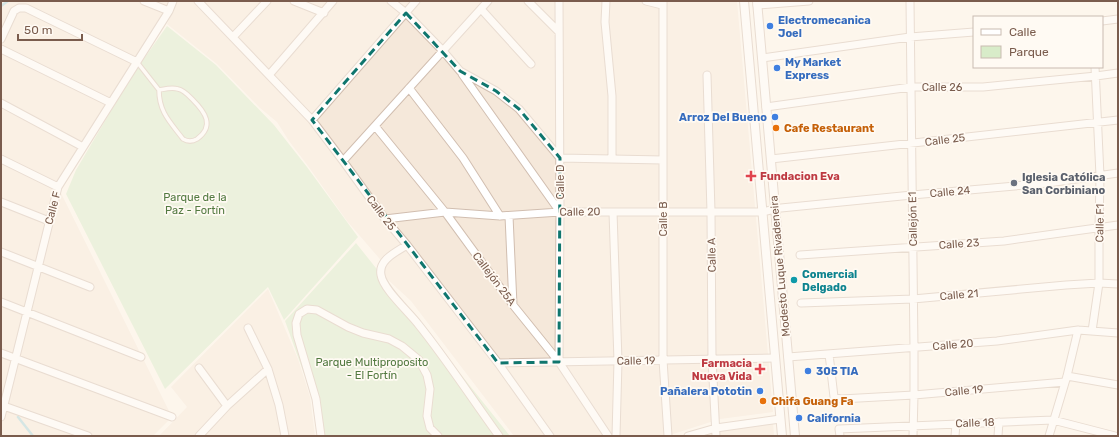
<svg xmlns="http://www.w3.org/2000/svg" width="1119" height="437" font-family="Rubik,sans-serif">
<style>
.residential{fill:#f5e8da}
.green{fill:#d8ecc9}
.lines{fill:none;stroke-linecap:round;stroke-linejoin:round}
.stream{stroke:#a5d3da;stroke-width:2.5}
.service-casing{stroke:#d1beb0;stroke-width:5.5}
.minor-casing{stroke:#d1beb0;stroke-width:9}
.tertiary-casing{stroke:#d1beb0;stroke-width:10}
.service{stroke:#fff;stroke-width:3.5}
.minor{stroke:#fff;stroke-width:7}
.tertiary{stroke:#fff;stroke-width:8}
.marked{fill:none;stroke:#0f766e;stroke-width:3;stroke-dasharray:8 5;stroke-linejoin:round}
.shop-dot{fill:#3f7fe0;stroke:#fffaf3;stroke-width:1.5}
.food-dot{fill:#e8710a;stroke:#fffaf3;stroke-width:1.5}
.health-dot{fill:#e0444e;stroke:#fffaf3;stroke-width:1.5}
.worship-dot{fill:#6b7280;stroke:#fffaf3;stroke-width:1.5}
.culture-dot{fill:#0f9aa8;stroke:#fffaf3;stroke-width:1.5}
.labels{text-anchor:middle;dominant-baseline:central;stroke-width:3.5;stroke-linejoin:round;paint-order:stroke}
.shop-label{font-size:11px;font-weight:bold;fill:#366cbe;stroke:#fffaf3;text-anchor:start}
.street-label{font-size:11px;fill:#7a5c4d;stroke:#fffaf3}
.food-label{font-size:11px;font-weight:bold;fill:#c56008;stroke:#fffaf3;text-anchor:start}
.health-label{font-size:11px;font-weight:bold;fill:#be3a42;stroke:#fffaf3;text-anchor:start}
.worship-label{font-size:11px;font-weight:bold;fill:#5b616d;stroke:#fffaf3;text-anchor:start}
.park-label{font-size:11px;fill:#537a41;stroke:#fffaf3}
.culture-label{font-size:11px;font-weight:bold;fill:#0d838f;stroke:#fffaf3;text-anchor:start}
</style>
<rect width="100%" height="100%" fill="#fdf6ec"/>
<path class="residential" d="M1,1H170L58,187L172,417L153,436H1Z
M177,1H737L773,412L720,419L667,436H514L411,301L386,278L383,272L385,265L347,221L308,166L289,141L277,122L260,108L217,64L167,24Z
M268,289L298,359L310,397L315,436H159L187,407L171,387Z
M773,422L774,436H694L718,429Z"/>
<path class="green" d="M167,26L216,65L274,125L307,167L358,237L284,320L268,287L165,389L66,194L76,170L131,77Z
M356,243L510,436H318L312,396L285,321Z"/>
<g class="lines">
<path class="stream" d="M1,6L8,1
M18,417L33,436"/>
<defs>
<path id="service" d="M137,62L159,90C159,112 170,122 183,139C188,142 192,142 197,139C215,126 205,112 193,100C189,96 184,90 178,89C172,87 165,89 159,90"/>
<path id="minor" d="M144,1L169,11
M198,1L312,120L343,161L385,219L407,245L498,363L550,436
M294,1L324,13
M391,1L406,13L443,51L460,71L496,91L519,109L560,158L663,160
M528,1L559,32
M559,1L560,212L559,362
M606,1L605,22L612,96V159
M646,1L662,5
M663,1V360L668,436
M910,1L914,348V395L913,436
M757,5L809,1
M481,9L531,64
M1102,21L1118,19
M233,37L267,1
M1,39L14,11L19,8H26L137,62
M1,49L111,103
M762,58L910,37L974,32
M462,74L560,212
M269,75L333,1
M707,75L711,212L712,359L716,436
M409,88L463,158L500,216
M1,103L83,147
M766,107L911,87H983L1096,76L1118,73
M312,120L416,1
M375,126L445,212L513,305L559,362L608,436
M1,159L58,187
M771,159L1118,120
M343,161L488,1
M1,202L49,221
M781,208L912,195L1048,183L1118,173
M613,212L618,361L616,436
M509,216L513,305
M385,219L445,212L500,216L560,212H762L775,209
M407,245C396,252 378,260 381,275C383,289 409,312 418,324C447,360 472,399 499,436
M1,252L90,287
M800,255L1004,241L1118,225
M1,302L141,357
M801,303L913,299L1066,285L1099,283L1118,284
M248,328L268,369L279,405L285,436
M1092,331L1099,283V228L1100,176L1095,67
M1,353L172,417
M829,354L834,397L841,399L914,395L1065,382
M788,357L997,341L1078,330L1118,333
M498,363L775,358
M199,368L227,406
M1067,376L1118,385
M1,405L88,436
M1,417L58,187L169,11L173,1
M199,436L227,406L268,369
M321,436L316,399L297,335L296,323L299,314L307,309L317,310L348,327L363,333L389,339L402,346L419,360L427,375L430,389L427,416L430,428L438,436
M688,436L716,428L780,419
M840,436L839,429L1053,420L1115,436
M955,436L956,424
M998,436L999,422
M1049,436L1067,376L1078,330"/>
<path id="tertiary" d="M744,1L782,436
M757,1L795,436"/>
</defs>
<use href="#service" class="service-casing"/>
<use href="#minor" class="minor-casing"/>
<use href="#tertiary" class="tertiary-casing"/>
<use href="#service" class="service"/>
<use href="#minor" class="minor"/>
<use href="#tertiary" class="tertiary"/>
</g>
<path d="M0 0H1119V437H0ZM406,13L460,71L496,91L519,109L560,158L559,362L498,363L312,120Z" fill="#fdf6ec" fill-opacity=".55" fill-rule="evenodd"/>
<path class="marked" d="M406,13L460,71L496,91L519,109L560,158L559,362L498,363L312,120Z"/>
<g class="shop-dot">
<circle cx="770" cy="26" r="4"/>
<circle cx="777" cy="68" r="4"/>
<circle cx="775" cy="117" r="4"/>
<circle cx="808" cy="371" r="4"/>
<circle cx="760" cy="391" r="4"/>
<circle cx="799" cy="418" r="4"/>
</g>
<g class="food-dot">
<circle cx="776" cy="128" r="4"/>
<circle cx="763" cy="401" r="4"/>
</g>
<g class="health-dot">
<path d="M749 170h4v4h4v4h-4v4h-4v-4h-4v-4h4z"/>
<path d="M758 363h4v4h4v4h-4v4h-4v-4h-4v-4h4z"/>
</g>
<circle class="worship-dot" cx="1014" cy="183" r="4"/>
<circle class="culture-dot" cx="794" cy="280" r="4"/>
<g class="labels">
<g class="shop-label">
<text x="778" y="20">Electromecanica<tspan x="778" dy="13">Joel</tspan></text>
<text x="785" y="62">My Market<tspan x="785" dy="13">Express</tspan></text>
<text x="767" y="117" text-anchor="end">Arroz Del Bueno</text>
<text x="816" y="371">305 TIA</text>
<text x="752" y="391" text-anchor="end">Pañalera Pototin</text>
<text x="807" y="418">California</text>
</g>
<g class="street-label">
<text x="942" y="87">Calle 26</text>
<text transform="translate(945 140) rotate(-7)">Calle 25</text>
<text transform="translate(560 182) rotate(-90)">Calle D</text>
<text transform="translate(950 192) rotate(-5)">Calle 24</text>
<text transform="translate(53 208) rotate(-75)">Calle F</text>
<text transform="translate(580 212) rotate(-1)">Calle 20</text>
<text transform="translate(381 213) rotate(53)">Calle 25</text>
<text transform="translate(663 219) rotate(-90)">Calle B</text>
<text transform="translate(913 219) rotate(-91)">Callejón E1</text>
<text transform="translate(1100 223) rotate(-89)">Calle F1</text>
<text transform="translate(959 244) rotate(-4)">Calle 23</text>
<text transform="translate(712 255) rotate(-91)">Calle A</text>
<text transform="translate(780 266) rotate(-95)">Modesto Luque Rivadeneira</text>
<text transform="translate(494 279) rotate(53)">Callejón 25A</text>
<text transform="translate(959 295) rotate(-5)">Calle 21</text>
<text transform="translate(953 345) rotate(-5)">Calle 20</text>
<text transform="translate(636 361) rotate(-1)">Calle 19</text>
<text transform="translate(964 391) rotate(-5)">Calle 19</text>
<text transform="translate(975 423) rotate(-2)">Calle 18</text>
</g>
<g class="food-label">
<text x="784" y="128">Cafe Restaurant</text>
<text x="771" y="401">Chifa Guang Fa</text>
</g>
<g class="health-label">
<text x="760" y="176">Fundacion Eva</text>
<text x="752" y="363" text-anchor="end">Farmacia<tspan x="752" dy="13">Nueva Vida</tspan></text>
</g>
<g class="worship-label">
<text x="1022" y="177">Iglesia Católica<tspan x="1022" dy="13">San Corbiniano</tspan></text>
</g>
<g class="park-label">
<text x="195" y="197">Parque de la<tspan x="195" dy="13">Paz - Fortín</tspan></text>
<text x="372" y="362">Parque Multiproposito<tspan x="372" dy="13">- El Fortín</tspan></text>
</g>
<g class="culture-label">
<text x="802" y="274">Comercial<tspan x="802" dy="13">Delgado</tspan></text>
</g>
</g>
<rect width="1119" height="437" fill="none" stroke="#7a5c4d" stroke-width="4"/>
<rect x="973" y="16" width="130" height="52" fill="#fffaf3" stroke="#cabbb1"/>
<rect x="981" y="29" width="20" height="6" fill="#ffffff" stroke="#cabbb1"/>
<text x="1009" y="36" font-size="12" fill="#7a5c4d">Calle</text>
<rect x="981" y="46" width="20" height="12" fill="#d8ecc9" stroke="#cabbb1"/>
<text x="1009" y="56" font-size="12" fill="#7a5c4d">Parque</text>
<path d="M18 34v6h64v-6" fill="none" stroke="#7a5c4d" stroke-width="2"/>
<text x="24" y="34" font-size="12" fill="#7a5c4d" stroke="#fffaf3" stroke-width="3" paint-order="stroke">50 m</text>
</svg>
